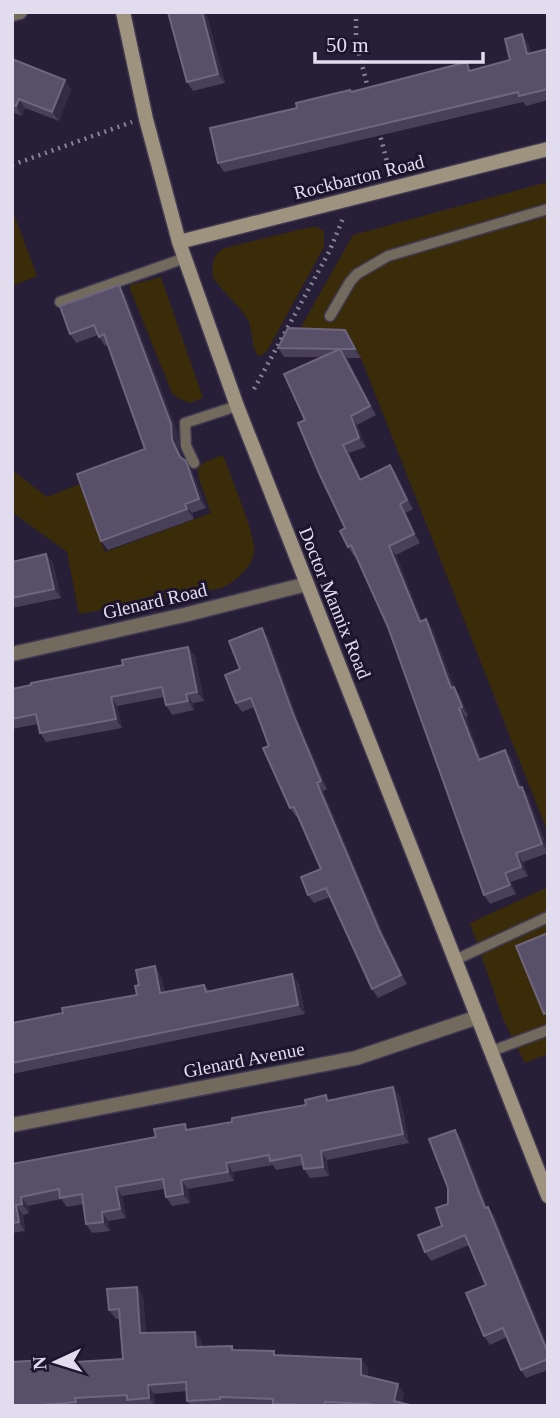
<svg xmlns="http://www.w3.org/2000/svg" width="560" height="1418" font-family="Georgia,serif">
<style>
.green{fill:#3b2c09}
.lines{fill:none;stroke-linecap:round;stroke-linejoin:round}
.lane-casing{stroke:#413951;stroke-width:13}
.street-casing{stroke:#413951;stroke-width:17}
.secondary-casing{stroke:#413951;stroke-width:17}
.path{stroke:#898297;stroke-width:4.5;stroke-dasharray:2 5;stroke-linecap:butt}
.lane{stroke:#716a5d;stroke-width:10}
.street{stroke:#716a5d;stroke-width:14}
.secondary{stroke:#9d937e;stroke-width:14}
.wall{fill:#483f59}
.shaded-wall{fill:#342b45}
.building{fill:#585069;stroke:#6e667e;stroke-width:2}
.labels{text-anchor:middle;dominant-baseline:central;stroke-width:6;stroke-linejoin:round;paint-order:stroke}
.street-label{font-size:19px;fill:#e2ddee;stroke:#1d142d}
</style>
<rect width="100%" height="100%" fill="#271e37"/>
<path class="green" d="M548,182V833L361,358L284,357L353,235Z
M12,209L37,276L12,286Z
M310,227H317L324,231V247L267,351L259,357C251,348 253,332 248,320C239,304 223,293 213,277C211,265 213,253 225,248Z
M161,277L203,398L190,403L178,398L172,393L130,289V285Z
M223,455C230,475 255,533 254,551C253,568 235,581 222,588L79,614L67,552L12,512V470L47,497L79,484L105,552L211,513L199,479L198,468L205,462Z
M548,887V1054L525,1063L504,1021L470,923Z"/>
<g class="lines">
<defs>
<path id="lane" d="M60,302L185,258
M330,316L350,282L357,274L388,256L548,209
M194,463L186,446L185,423L237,406
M455,960L548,917
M492,1051L548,1030"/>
<path id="street" d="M12,14L20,12
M12,654L184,615L307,584
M12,1125L356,1058L478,1017"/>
<path id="secondary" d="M123,12L146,119L179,242L237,406L548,1196
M179,242L548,149"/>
</defs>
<use href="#lane" class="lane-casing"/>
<use href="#street" class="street-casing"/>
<use href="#secondary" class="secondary-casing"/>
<path class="path" d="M356,12V42L369,92
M379,131L390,173
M12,165L132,122
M254,389L329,252L344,216"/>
<use href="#lane" class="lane"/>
<use href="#street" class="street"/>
<use href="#secondary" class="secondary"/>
</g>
<path class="wall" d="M206,12L225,83L193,91L187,82Z
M522,34L528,44L531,53L548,49V100L526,106L523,102L224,172L218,163L297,108L350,90L352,92L472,70L510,60Z
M12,59L65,80L71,89L59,121L25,108L22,116L12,112Z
M125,294L178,434L179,449L184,460L192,471L206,508L192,513L194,519L108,550L101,541L145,449L108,345L105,346L98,335L76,343L70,334Z
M345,330L351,339L361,358H347L376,415L357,425L366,447L349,453L361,479L390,465L396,473L413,509L406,513L420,543L396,555L422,621L432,628L454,687L460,696L468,716L466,717L481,759L505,750L512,759L521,787L528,796L548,850V853L523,862L528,876L511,882L516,894L490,904L484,895L388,627L356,555L354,556L348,547L345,528L305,420L321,357H284L278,348Z
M12,562L53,563L61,598L12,608Z
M268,637L299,723L327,789L323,791L385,938L407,984L378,998L372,989L330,897L314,903L308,895L321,869L298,816L296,817L290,808L254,707L242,712L236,703L240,669Z
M188,647L195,656L204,701L193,703L194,710L172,715L166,705L164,697L117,706L122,728L46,742L40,733L38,724L12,729V689L123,665Z
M161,976L165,993L204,985L209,991L299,983L305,1014L12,1074V1023L63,1013L137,995L139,985Z
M326,1095L329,1100L400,1096L409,1143L327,1160L329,1176L310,1178L304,1169L303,1165L276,1170L273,1165L233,1172L234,1181L188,1189L190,1203L172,1206L166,1197L164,1189L122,1196L126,1218L108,1221L110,1231L92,1233L86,1224L83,1204L67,1207L61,1199L28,1206L29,1213L23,1215L25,1231L12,1233V1164L232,1122L306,1105Z
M461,1138L487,1207L494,1215L548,1347V1370L526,1378L521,1370L507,1337L490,1345L484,1336L486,1285L469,1245L431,1261L425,1252L442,1226L448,1204Z
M137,1287L143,1296L146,1333L202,1341V1347L232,1346L235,1350L277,1355L361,1359L368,1368L367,1377L404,1393L402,1403L414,1406H191L187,1401V1391L154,1394L155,1406H131L130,1404L103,1406H12L47,1364L123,1359L120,1319H116L109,1310Z"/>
<path class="shaded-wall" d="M202,12H206L225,83L218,74Z
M522,34L528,44L533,63L527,54Z
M65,80L71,89L59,121L52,112Z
M19,99L25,108L22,116L16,106Z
M119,285L125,294L178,434L179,449L187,466L180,457L172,440Z
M345,330L351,339L361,358L355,349Z
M340,349L347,358L376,415L370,406Z
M351,416L357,425L366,447L359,438Z
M343,445L349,453L366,489L360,480Z
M186,461L192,471L206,508L199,499Z
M390,465L396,473L413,509L407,500Z
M185,504L192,513L194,519L187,509Z
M400,504L406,513L420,543L414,534Z
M389,546L396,555L426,630L420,622Z
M46,554L53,563L61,598L54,589Z
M426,619L432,628L458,697L451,688Z
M262,628L268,637L299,723L327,789L321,781L293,714Z
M188,647L195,656L204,701L197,692Z
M454,687L460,696L468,716L462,707Z
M186,694L193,703L194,710L188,701Z
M111,697L117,706L122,728L116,719Z
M459,708L466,717L485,769L479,760Z
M505,750L512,759L525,797L519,788Z
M317,783L323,791L385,938L407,984L401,975L379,930Z
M522,787L528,796L548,851L542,844Z
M516,853L523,862L528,876L521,867Z
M505,873L511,882L516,894L510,885Z
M155,966L161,976L167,1003L160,993Z
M292,974L299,983L305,1014L298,1005Z
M393,1087L400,1096L409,1143L403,1134Z
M455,1130L461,1138L491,1216L485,1208Z
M321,1151L327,1160L329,1176L323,1167Z
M226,1163L233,1172L234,1181L228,1172Z
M181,1180L188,1189L190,1203L183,1194Z
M116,1187L122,1196L126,1218L120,1209Z
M21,1197L28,1206L29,1213L22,1204Z
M16,1205L23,1215L25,1231L19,1222Z
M488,1207L494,1215L548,1347V1353Z
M102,1212L108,1221L110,1231L103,1222Z
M137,1287L143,1296L147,1342L140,1333Z
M195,1332L202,1341V1356L196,1347Z
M361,1359L368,1368L367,1384L361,1375Z
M398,1384L404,1393L402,1406L394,1401Z
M148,1385L154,1394L155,1406L149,1398Z"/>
<path class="building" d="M168,12H202L218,74L187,82Z
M522,34L527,54L548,49V89L519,96L518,92L218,163L210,128L297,108L296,103L350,90L351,92L467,62L469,71L510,60L505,39Z
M12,59L65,80L52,112L19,99L16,106L12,105Z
M119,285L171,424L172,440L180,457L186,461L199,499L185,504L187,509L101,541L77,474L145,449L104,334L99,337L94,325L70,334L60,306Z
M288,328L345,330L355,349H340L370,406L351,416L359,438L343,445L360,480L390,465L407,500L400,504L414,534L389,546L420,622L426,619L451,688L454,687L462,707L459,708L479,760L505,750L519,788L522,787L542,844L516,853L521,867L505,873L510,885L484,895L388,627L351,545L348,547L340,531L345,528L319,473L298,423L305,420L284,374L340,349L278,348Z
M46,554L54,589L12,598V562Z
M262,628L293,714L321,781L317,783L379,930L401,975L372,989L326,888L308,895L301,877L321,869L294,807L290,808L263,748L269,746L251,698L236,703L225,675L240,669L229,641Z
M188,647L197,692L186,694L188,701L166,705L162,687L111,697L116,719L40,733L36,714L12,719V689L31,685V683L123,665L122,660Z
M548,933V1012L544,1014L516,946Z
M155,966L160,993L204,985L206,992L292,974L298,1005L12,1063V1023L63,1013L62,1008L137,995L135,986L139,985L136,970Z
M393,1087L403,1134L321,1151L323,1167L304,1169L301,1155L270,1161L269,1155L226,1163L228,1172L181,1180L183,1194L166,1197L163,1179L116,1187L120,1209L102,1212L103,1222L86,1224L82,1194L60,1198L59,1189L21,1197L22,1204L16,1205L19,1222L12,1223V1164L156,1137L154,1129L185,1124L186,1130L232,1122V1118L306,1105L305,1100L326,1095L327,1101Z
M455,1130L485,1208L488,1207L548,1353V1359L521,1370L503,1328L484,1336L466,1293L486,1285L465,1235L425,1252L418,1235L442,1226L436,1208L448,1204V1188L429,1139Z
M137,1287L140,1333L195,1332L196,1347L232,1346V1350L274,1351V1355L361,1359V1375L398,1384L394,1401L414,1406H369L370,1404L325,1402V1406H302V1405L273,1404V1399L220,1397V1399L187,1401L186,1382L148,1385L149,1398L127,1400V1395L75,1398L76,1402L30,1406H12V1362L45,1360V1364L123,1359L119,1309L109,1310L107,1289Z"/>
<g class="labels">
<g class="street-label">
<text transform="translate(359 177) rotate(-14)">Rockbarton Road</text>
<text transform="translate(155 601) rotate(-13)">Glenard Road</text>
<text transform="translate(335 603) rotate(68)">Doctor Mannix Road</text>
<text transform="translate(244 1060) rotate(-11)">Glenard Avenue</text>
</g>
</g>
<rect width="560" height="1418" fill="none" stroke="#e2ddee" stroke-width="28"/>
<g transform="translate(56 1362) rotate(266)" stroke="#1d142d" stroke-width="5" paint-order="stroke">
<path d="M0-5L12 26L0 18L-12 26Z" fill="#e2ddee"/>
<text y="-10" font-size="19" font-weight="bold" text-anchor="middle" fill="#e2ddee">N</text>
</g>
<path d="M315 52v10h168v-10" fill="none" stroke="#e2ddee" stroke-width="3.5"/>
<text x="326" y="52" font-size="21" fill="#e2ddee" stroke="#1d142d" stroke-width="5" paint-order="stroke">50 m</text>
</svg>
